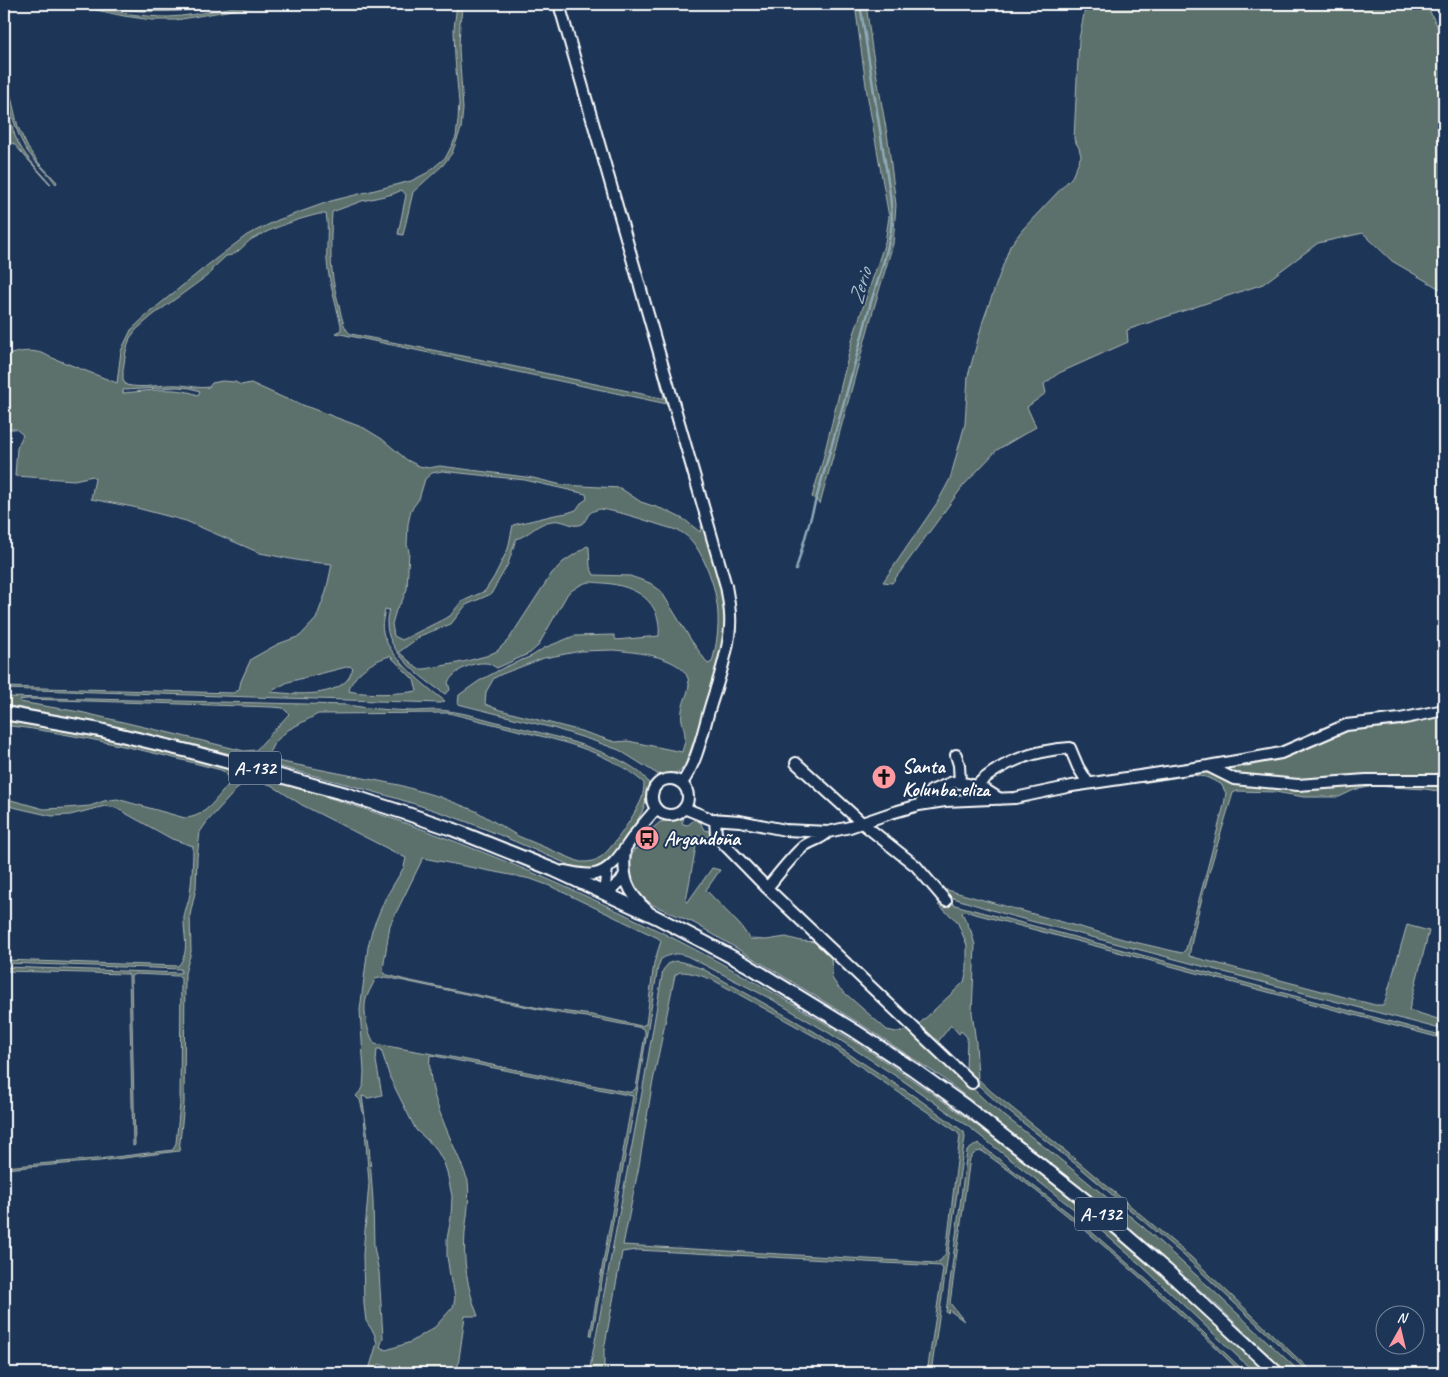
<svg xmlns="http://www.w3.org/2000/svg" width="1448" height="1377" font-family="Caveat,sans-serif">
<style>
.green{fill:#5c706c;stroke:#aeb8b6;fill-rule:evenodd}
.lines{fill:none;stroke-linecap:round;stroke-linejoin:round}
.stream{stroke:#8fa9b9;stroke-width:2.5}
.minor-casing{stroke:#fff;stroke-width:14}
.major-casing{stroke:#fff;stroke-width:16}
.minor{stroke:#1d3557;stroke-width:10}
.major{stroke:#1d3557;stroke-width:12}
.labels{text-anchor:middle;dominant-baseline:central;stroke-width:4;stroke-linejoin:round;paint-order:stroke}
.shield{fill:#1d3557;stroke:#bbc2cd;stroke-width:1}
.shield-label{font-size:19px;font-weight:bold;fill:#fff}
.poi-label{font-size:20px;font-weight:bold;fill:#fff;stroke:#1d3557;text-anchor:start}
.water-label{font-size:21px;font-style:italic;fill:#abbfcb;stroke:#1d3557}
</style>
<rect width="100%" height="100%" fill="#1d3557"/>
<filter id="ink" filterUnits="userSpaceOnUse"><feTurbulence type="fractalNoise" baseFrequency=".02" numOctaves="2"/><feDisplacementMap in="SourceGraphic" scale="10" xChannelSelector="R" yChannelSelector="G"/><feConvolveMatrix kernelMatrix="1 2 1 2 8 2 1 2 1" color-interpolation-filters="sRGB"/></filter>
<g filter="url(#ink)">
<path class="green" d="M69,4C80,4 89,6 99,8C122,13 145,17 168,17C201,16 233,4 266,4L176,20H152L124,16Z
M92,4H115L158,9L188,8L200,4H234C185,13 141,15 92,4Z
M457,4H463L460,23L459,49L463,109L461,129L452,153L443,165L413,192L403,235L398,234L406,195L402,190L393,194L362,201L332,212C331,231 330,252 332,271C333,284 337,297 340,310C342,318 344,330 351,334L478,359L661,398H664L650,340L554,4H556L726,602L725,643L705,716L698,729L685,766L680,771L672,774L659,775L619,750L594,741L553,728L458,704L459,695L479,681L505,667L532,656L544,648L574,636L614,635L616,640L659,636C662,601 636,586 604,583C598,583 590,581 585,583C579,585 573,590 568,593L538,646L530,653L497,668C493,666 490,663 486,663C471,662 456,670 448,682L450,690L445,694C423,679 385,652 387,621C387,617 388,613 389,610L385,609C384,616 381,625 383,632C387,655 426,687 445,701L440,703L4,689V687L233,693L239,690L241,681L251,659L278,644L300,636L316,619L326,592L332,564L301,561L260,553L186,521L133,507L91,499L95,479L93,476L74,480L15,476L17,448L23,435L16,429H4V356C20,351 35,348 50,357L117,383L121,351L131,330L150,312L209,264L247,235L278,220L331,201L411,181L427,173L446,157L456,137L458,121L459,103L455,58L454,29ZM319,214H326C329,229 326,245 327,261C329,283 336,304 341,325V330L336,333L667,404L702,524L700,532L685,520L665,510L641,502L620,488L562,485L533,478L440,466L429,468L419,466L407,460L382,439L364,428L284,398L251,383L241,385L235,382L222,381L212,383L209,387C198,389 189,385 178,385C161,384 143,389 126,385L123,380V370L126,351L130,338L136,330L152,316L211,273L212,269L226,256C237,256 243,245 252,239C275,227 295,220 319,214ZM177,387L190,388L200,391L198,395C175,386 148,391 123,393V390ZM442,471L525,480L586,494L587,499L581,503L576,510L567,513L555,515L513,525L508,549L494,577L485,591L461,602L450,616L402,640L394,636L392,624L396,610L402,601L407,589L409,551L407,545L408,524L411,510L419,499L425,479L432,473ZM600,509C622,512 641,519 663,526C669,528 679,530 684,534C694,541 699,551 704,561C720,596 722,626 712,662L708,664L691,640L661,591L650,583L630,576L594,575L590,567L589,547L587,546L563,562L552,573L509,639L497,651L486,656L463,662L425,669H418L399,652L422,635L451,624L466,605L491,594L508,564L516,539C530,535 537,523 552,521C563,519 571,527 579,525C584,524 586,519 589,514C592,511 596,510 600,509ZM613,650C634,652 688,656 689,684C689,692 683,702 682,710C680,722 685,727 685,737C686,741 683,747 682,752L628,741L615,742L581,731L500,710L485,704L486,692L494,678L502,674L544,658L581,651ZM390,656L414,680L417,691C400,694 366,695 349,691C352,674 374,660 390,656ZM350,666L353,669C351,672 350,677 347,680C331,698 292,694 270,692L288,682Z
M855,4H866L872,49L888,140L896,205L893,244L873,311L820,504L812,497L822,463L853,337L885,242L889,217L867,93Z
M1086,4H1426L1444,39V288L1440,289L1392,261L1363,233L1318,243L1263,284L1127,330L1128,342L1059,373L1044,384L1046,393L1027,407L1036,427L997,450L963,486L892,583L883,582L937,503L950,479L965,424L968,376L983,321L1010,246L1023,229L1072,177L1081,156L1079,148L1074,139L1079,39Z
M4,40L9,88L18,127L28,148L38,162L57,182L56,184C48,172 36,164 28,152C8,123 4,74 4,40Z
M4,82C7,100 9,119 15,136C23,155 38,169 51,184L49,183L14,144L9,142L4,143Z
M4,697L348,705C370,709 391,710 413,711C424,711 436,709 448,711C466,713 485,719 504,724C535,731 636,754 649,784C647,792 647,800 644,807C641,816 635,823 630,831C616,853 607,873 577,868C535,851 494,831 451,816C394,796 335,781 277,766C187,742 96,721 4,705ZM27,699L272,707L283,708L289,714L256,750L244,751L170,733L80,712L20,702V700ZM449,713C476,720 502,726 528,733C570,743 611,754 644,783C644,788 643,793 642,798C638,810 610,853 599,858C593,862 587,862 580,862L518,836L476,811L440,797L399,785L272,760L267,757L274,743L288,730L318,714Z
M1444,714V778L1292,781L1237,775L1215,769L1273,759L1306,748L1325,738L1357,726L1420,720Z
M4,721C28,724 52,729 75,733C140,745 203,761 266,779C526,852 775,974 991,1136C1088,1209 1178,1290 1266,1373H1255L1143,1267L1098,1228L965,1124L902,1080L829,1033L773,1000L687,956C676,952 671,954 661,959L658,967L639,1081L592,1335H590L633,1096L430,1055C426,1096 454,1142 468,1181C470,1198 467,1215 465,1232C463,1261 467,1288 478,1316H465L457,1373H407L379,1364L376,1373H368L377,1343L374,1333L366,1321L364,1304L363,1254L369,1183L364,1116L360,1100L356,1096L363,1088L364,1072L360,1010L368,947L372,930L385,899L404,867L406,858L302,805L271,785L250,778L246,779L207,822L200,832L197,857L196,888L190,915L191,952L185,973L184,1104L179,1151L100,1161L4,1169V1167L107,1158L173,1150L176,1143L180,1104L181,977L178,976L135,974L131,976L135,1145L133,1146L129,976L128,974L4,971V967L181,973V969L4,963V960L178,966C191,952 183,934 184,917C185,909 189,902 190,894C192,878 193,862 193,846L172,839L116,808L105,806L70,815L52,816L4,805V796L11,800L44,809L66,808L90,806L104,801L117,799L185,818C205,817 215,800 228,785L229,780L226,773L221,770C149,751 77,734 4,725ZM423,858L531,879L550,886L658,938L661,941L654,963L646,1024L641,1026L592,1015L544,1009L406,980L384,974L383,969L390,925ZM385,977L552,1012L586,1017L642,1028L645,1031V1035L636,1088L632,1092H627L462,1059L375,1044C367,1032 361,1007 368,994C370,989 373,985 375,979ZM377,1049H381L390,1078L416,1130L435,1147L444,1163L447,1172L452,1196L451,1218L447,1239V1256L451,1282L454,1291L455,1299L453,1307L435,1327L411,1342L386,1350L380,1347L383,1338L379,1272L374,1247L373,1201L369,1145L362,1096L369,1098L382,1095L376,1061Z
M1201,771L1233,781L1344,784L1444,783V792L1425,789L1374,786L1354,790L1339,797H1304L1275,792L1237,791L1233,793C1217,847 1199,900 1189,956L1375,1005H1384L1407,925L1429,931L1409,1010L1444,1021V1030L1008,915L950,897L939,890L942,889L951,891L1130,941L1182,953L1186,949L1224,805L1226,793L1221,784L1206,777L1192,775L1142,783L1146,779Z
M684,818L682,823L683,824L688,825L695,819L701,823C703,829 704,831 711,831L717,842H713L711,838L698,835L686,901L687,903L712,868L720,870L706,890L740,925L750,939L766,940L786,937L801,941L817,942L827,950L831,957L832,978L838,987L887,1030L896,1032L911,1030L988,1103L1051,1152L1142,1226L1206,1284L1301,1373H1287L1220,1308L1159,1254L1092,1196L941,1077L864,1026L773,970L694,923L653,905L643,897L635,888L629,878L628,867L634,849H636L652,829L660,822Z
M943,900L955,905L1444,1036V1039L964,911L962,913L971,931L975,945L972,1012L976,1043L978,1079L992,1092L1062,1148L1191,1257L1313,1373H1309L1182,1254L1083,1170L999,1104L978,1085L966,1071L967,1037L961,1031L959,1034L951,1025L937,1043L917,1026L964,982L967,970V945L957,921L938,905L943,903Z
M675,961L683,962L703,969L815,1032L920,1100L964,1132L965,1137L931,1373H927L943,1269L941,1266L637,1250L622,1252L604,1350V1366L611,1373H589L643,1087L663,970L669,963ZM680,972C692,972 702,976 713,980L823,1041L957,1132L960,1136L946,1253L941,1260L936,1263L623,1245L639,1166L652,1086L675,975Z
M978,1143L1079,1221L1164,1295L1246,1373H1241C1224,1355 1205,1338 1186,1320C1122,1259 1054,1202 982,1151L976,1152L970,1158L950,1303L964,1321L949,1310L948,1313L946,1312L967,1151Z"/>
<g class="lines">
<path class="stream" d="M796,570C820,483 847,397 869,309C876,283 888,256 891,229C893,215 891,201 889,187L860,4"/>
<defs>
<path id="minor" d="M559,4L726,586C729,603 732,619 729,636C726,659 718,682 711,704C703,730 698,761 682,783
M956,755L959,765L960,783
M796,763L862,823L916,866L946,901
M1208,766L1234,779L1298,785L1366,780H1444
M652 797a18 18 0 1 1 36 0a18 18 0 1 1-36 0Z
M976,786C1000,762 1036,750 1070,748L1078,767L1088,783
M919,805L931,791L953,782L968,784L984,789L1000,799
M684,808L711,819L740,821L785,830L828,832L850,827L891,813L919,805L945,801L1015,798L1072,786L1208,766L1281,753L1346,725L1400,719L1444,710
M715,819L716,835L723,843L767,888L972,1083
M625,850C622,878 627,892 648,911
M607,869L605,885L606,894L621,881L625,874
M564,871C575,873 585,876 595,874C614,870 625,847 636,833C642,825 649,817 656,809
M767,888C779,874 790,858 804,846C812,840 820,840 828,832"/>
<path id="major" d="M4,713L100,730L188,751L346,794L408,814L452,829L554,870L656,917L704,942L747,965L855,1031L913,1069L965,1106L1085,1200L1166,1270L1277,1373"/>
</defs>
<use href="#minor" class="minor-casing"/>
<use href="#major" class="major-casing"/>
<use href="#minor" class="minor"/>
<use href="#major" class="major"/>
</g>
</g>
<defs>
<symbol id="church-disc" viewBox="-11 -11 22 22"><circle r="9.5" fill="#ff9aa2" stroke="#1d3557"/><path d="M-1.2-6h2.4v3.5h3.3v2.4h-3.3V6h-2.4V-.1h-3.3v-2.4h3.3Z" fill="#111"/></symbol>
<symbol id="bus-disc" viewBox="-11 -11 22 22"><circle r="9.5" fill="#ff9aa2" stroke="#1d3557"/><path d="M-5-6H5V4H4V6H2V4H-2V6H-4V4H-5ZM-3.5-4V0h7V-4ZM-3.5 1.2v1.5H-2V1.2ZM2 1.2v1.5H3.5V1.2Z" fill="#111"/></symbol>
</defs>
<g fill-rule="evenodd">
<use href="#church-disc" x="870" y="763" width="28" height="28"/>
<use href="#bus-disc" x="633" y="824" width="28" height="28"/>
</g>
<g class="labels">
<g class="shield">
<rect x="229" y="751.5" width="52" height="33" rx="4"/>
<rect x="1075" y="1197.5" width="52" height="33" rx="4"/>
</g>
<g class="shield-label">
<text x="255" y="768">A-132</text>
<text x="1101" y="1214">A-132</text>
</g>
<g class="poi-label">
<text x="902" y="766">Santa<tspan x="902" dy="23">Kolunba eliza</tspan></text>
<text x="664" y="838">Argandoña</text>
</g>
<g class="water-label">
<text transform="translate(860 286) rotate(-74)">Zerio</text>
</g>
</g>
<rect width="1448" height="1377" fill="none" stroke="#1d3557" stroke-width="20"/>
<rect x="10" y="10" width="1428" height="1357" fill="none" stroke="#fff" stroke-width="2" filter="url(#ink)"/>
<g transform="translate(1400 1330) rotate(8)"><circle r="24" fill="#1d3557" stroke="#77869a"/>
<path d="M0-4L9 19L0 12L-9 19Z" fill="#ff9aa2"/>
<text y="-8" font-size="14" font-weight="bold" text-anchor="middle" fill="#ffffff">N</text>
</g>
</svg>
